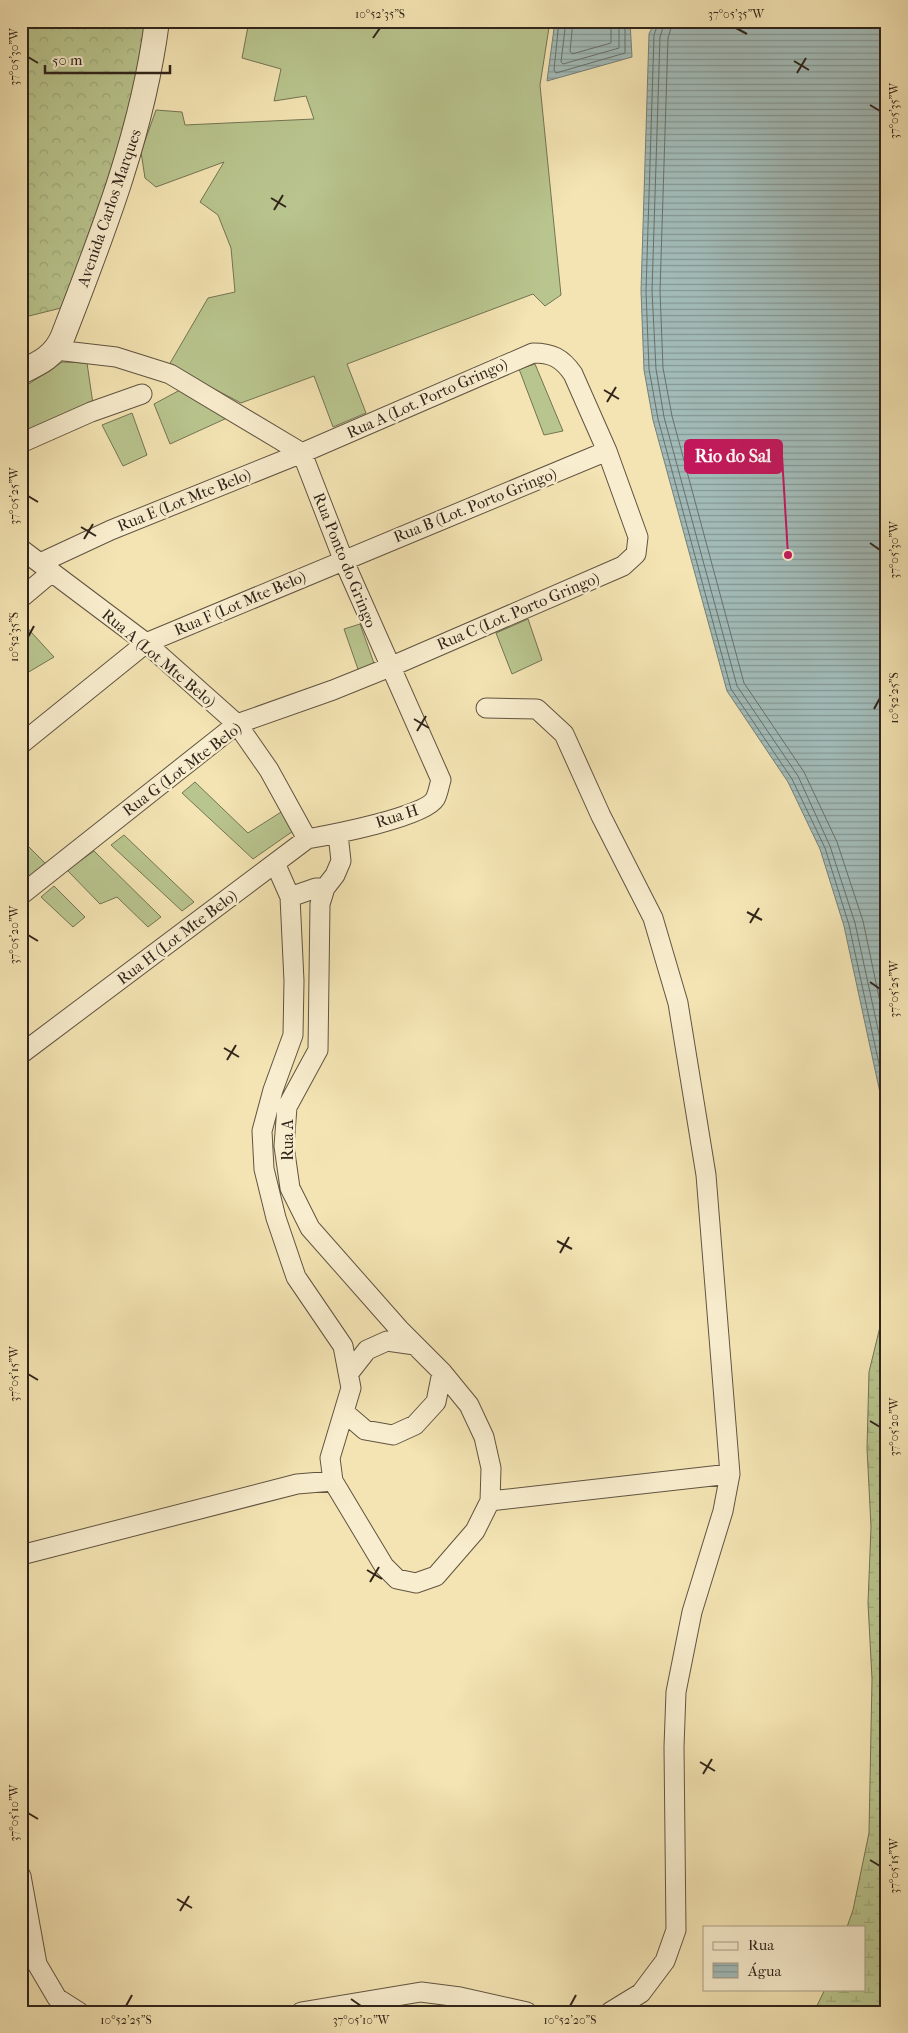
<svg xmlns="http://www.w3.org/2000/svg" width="908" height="2033" font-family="'IM FELL French Canon',serif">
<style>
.grass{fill:#b9c58e;stroke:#747454}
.forest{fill:url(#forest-crowns);stroke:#747454}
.wetland{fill:url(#wetland-marsh);stroke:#747454}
.water{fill:url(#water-rules);stroke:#747f79}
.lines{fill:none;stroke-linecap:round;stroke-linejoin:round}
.shore{stroke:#69706a;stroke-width:1}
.minor-casing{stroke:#615441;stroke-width:21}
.tertiary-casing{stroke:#615441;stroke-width:26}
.minor{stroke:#f8edce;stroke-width:19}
.tertiary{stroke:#f8edce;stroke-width:24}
.ticks{fill:none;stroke:#30241b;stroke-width:2}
.labels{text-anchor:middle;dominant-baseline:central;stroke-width:4.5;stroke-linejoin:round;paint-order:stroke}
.street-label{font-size:16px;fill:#30241b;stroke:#f8edce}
.leader{fill:none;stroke:#c2185b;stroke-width:2}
.callout-dot{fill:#c2185b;stroke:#f8edce;stroke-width:2}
.callout{fill:#c2185b;stroke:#c2185b;stroke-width:2}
.callout-label{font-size:18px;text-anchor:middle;font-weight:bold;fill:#fff}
.neatline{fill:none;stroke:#30241b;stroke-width:2}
.ticks-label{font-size:12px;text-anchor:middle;fill:#30241b}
</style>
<defs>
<pattern id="forest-crowns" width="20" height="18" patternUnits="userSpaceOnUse" patternTransform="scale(1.25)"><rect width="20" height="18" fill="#b9c58e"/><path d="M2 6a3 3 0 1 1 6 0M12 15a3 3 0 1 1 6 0" fill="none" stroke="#9fa97a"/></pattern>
<pattern id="wetland-marsh" width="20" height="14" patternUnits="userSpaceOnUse" patternTransform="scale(1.25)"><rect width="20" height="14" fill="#b9c58e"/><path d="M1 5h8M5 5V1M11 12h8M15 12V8" fill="none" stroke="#9fa97a"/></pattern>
<pattern id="water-rules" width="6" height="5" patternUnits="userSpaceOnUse" patternTransform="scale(1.25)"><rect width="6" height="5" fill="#a2bbb8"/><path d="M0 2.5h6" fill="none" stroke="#849895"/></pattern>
</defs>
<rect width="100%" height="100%" fill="#f4e4b3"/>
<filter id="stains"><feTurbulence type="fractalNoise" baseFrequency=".004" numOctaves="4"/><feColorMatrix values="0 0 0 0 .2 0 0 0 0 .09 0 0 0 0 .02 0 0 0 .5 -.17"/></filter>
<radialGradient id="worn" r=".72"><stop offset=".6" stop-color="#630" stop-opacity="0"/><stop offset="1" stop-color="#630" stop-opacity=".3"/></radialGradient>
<path class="grass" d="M249,21H550L540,85L561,295L545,306L533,294L347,364L366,413L333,427L314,376L241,403L169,365L208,298L235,292L231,248L218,215L200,202L224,162L156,187L145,178L141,152L156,110L182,112L185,125L314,119L306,96L274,101L281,69L242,58Z
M62,362L87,363L93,404L26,434L21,421V389Z
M535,364L563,431L544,435L519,369Z
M180,390L227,418L170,444L154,404Z
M132,413L147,455L123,466L102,425Z
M528,619L542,660L512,674L496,633Z
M21,621L54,657L27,673L21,662Z
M360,624L375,666L359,672L344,629Z
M195,782L248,833L286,809L296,829L253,859L182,793Z
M124,835L194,902L182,911L111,845Z
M21,839L47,865L28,878L21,871Z
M94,851L161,917L148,927L117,897L100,904L67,870Z
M54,886L85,917L73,927L41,897Z"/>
<path class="forest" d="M21,21H146L144,47L115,162L65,307L21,318Z"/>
<path class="wetland" d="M887,1298V2012H814L825,1989H864V1927H847L853,1910L869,1833L872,1679L868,1603L871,1527L867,1448L869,1372Z"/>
<path class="water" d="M555,21H630L632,57L547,81Z
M655,21H887V1125L844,926L820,849L788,782L727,691L653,420L644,370L641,291L649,34Z"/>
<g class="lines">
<path class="shore" d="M559,21L554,70L556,73L625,53V21
M566,21L561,62L563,64L619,48V21
M573,21L570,51L572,54L611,43V21
M659,21L654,35L646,291L649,369L658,419L731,689L792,779L825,848L849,925L887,1101
M665,21L660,37L652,291L656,369L664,417L737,686L798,776L830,846L855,923L887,1071
M673,21L668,38L660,291L663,368L672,416L744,683L804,772L837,842L863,921L887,1035"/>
<defs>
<path id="minor" d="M56,350L116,357L170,374L302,453
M21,443L91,412L142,394
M21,549L146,643L237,724L269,770L307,839
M21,598L52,572
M486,708L537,709L564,734L601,816L653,918L678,1003L706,1175L730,1474L723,1511L692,1612L676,1692L674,1747L676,1930L665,1961L641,1993L610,2012
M21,744L146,643L607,451
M275,863L290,897L294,981L293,1035L273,1090L262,1131L264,1169L276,1218L296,1277L343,1346L351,1388L330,1458L333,1481L384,1566L397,1579L416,1583L436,1576L475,1531L490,1501L491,1468L484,1437L469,1405L442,1372L400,1330L310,1228L290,1188L284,1146L287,1107L318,1050L320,904L325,888L335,875L341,861L338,834
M21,895L237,724L333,690L390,667L623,566L636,554L638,537L607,451L573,374C562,358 552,353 533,353L302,453L111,530L40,563
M290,897L316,888H325
M21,1054L307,839C330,835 425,817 435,799C438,794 439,786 441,780L343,559L302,453
M349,1373L367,1350L387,1341L415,1345
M344,1412L365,1430L393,1435L415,1425L436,1402L442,1372
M490,1501L730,1474
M21,1555L297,1484L333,1481
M21,1876L37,1964L57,1998L79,2012
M301,2012L421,1992L460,1997L527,2012"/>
<path id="tertiary" d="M21,372C40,363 55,356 63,336C103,233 143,131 157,21"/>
</defs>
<use href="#minor" class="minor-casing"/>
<use href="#tertiary" class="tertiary-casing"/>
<use href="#minor" class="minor"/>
<use href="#tertiary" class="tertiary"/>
</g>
<path class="ticks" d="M736,28L747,34M373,38L380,28M28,57L38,63M794,61L809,70M797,73L806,58M870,105L880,111M271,198L286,207M274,210L283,195M604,390L619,399M607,402L616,387M28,496L38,502M81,527L96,536M84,539L93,524M870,543L880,550M28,637L34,626M874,709L880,698M414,719L429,728M417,731L426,716M747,912L762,920M750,923L759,908M28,935L38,941M870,982L880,989M224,1048L239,1057M227,1060L236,1045M557,1241L572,1249M560,1253L569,1237M28,1374L38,1380M870,1421L880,1427M367,1570L382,1579M370,1582L379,1567M700,1762L715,1771M703,1774L712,1759M28,1813L38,1819M870,1860L880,1866M177,1899L192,1908M180,1911L189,1896M351,1999L361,2006M126,2006L132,1995M570,2006L576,1995"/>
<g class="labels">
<g class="street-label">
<text transform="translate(109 208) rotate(-71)">Avenida Carlos Marques</text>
<text transform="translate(427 398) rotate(-24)">Rua A (Lot. Porto Gringo)</text>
<text transform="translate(184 500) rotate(-22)">Rua E (Lot Mte Belo)</text>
<text transform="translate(475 505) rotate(-22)">Rua B (Lot. Porto Gringo)</text>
<text transform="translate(345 560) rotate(68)">Rua Ponto do Gringo</text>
<text transform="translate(240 603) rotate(-23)">Rua F (Lot Mte Belo)</text>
<text transform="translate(518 611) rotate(-23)">Rua C (Lot. Porto Gringo)</text>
<text transform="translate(159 658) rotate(40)">Rua A (Lot Mte Belo)</text>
<text transform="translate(182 769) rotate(-37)">Rua G (Lot Mte Belo)</text>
<text transform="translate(397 816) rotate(-18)">Rua H</text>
<text transform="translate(177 937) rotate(-37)">Rua H (Lot Mte Belo)</text>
<text transform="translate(287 1140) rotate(-90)">Rua A</text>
</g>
</g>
<path class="leader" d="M788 555L782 456"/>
<circle class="callout-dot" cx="788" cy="555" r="5"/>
<rect class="callout" x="685" y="440" width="97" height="33" rx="5"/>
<g class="callout-label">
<text x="733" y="462">Rio do Sal</text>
</g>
<rect width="908" height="2033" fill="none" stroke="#f4e4b3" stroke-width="55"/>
<rect x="703" y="1926" width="162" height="65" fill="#f8edce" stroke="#a89d86"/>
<rect x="713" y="1942" width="25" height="8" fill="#f8edce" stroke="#a89d86"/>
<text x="748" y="1950" font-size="15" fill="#30241b">Rua</text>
<rect x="713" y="1963" width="25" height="15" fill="url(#water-rules)" stroke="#a89d86"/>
<text x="748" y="1976" font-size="15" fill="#30241b">Água</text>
<path d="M45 65v8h125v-8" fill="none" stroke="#30241b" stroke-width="2.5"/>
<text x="52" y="65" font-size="15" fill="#30241b" stroke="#f8edce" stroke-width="4" paint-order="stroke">50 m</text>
<rect x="28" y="28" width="852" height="1978" class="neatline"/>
<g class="ticks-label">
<text x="380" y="18">10°52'35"S</text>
<text x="736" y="18">37°05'35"W</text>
<text transform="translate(14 57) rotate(-90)" y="4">37°05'30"W</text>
<text transform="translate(894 111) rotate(-90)" y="4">37°05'35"W</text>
<text transform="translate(14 496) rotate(-90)" y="4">37°05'25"W</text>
<text transform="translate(894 550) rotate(-90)" y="4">37°05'30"W</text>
<text transform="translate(14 637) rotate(-90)" y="4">10°52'35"S</text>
<text transform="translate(894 698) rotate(-90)" y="4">10°52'25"S</text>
<text transform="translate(14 935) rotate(-90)" y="4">37°05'20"W</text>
<text transform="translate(894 989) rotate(-90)" y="4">37°05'25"W</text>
<text transform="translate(14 1374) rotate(-90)" y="4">37°05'15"W</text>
<text transform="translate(894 1427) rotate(-90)" y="4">37°05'20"W</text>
<text transform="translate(14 1813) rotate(-90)" y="4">37°05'10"W</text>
<text transform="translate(894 1866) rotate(-90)" y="4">37°05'15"W</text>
<text x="126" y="2024">10°52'25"S</text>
<text x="361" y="2024">37°05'10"W</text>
<text x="570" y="2024">10°52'20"S</text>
</g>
<rect width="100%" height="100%" filter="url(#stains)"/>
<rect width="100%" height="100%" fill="url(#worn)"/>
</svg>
